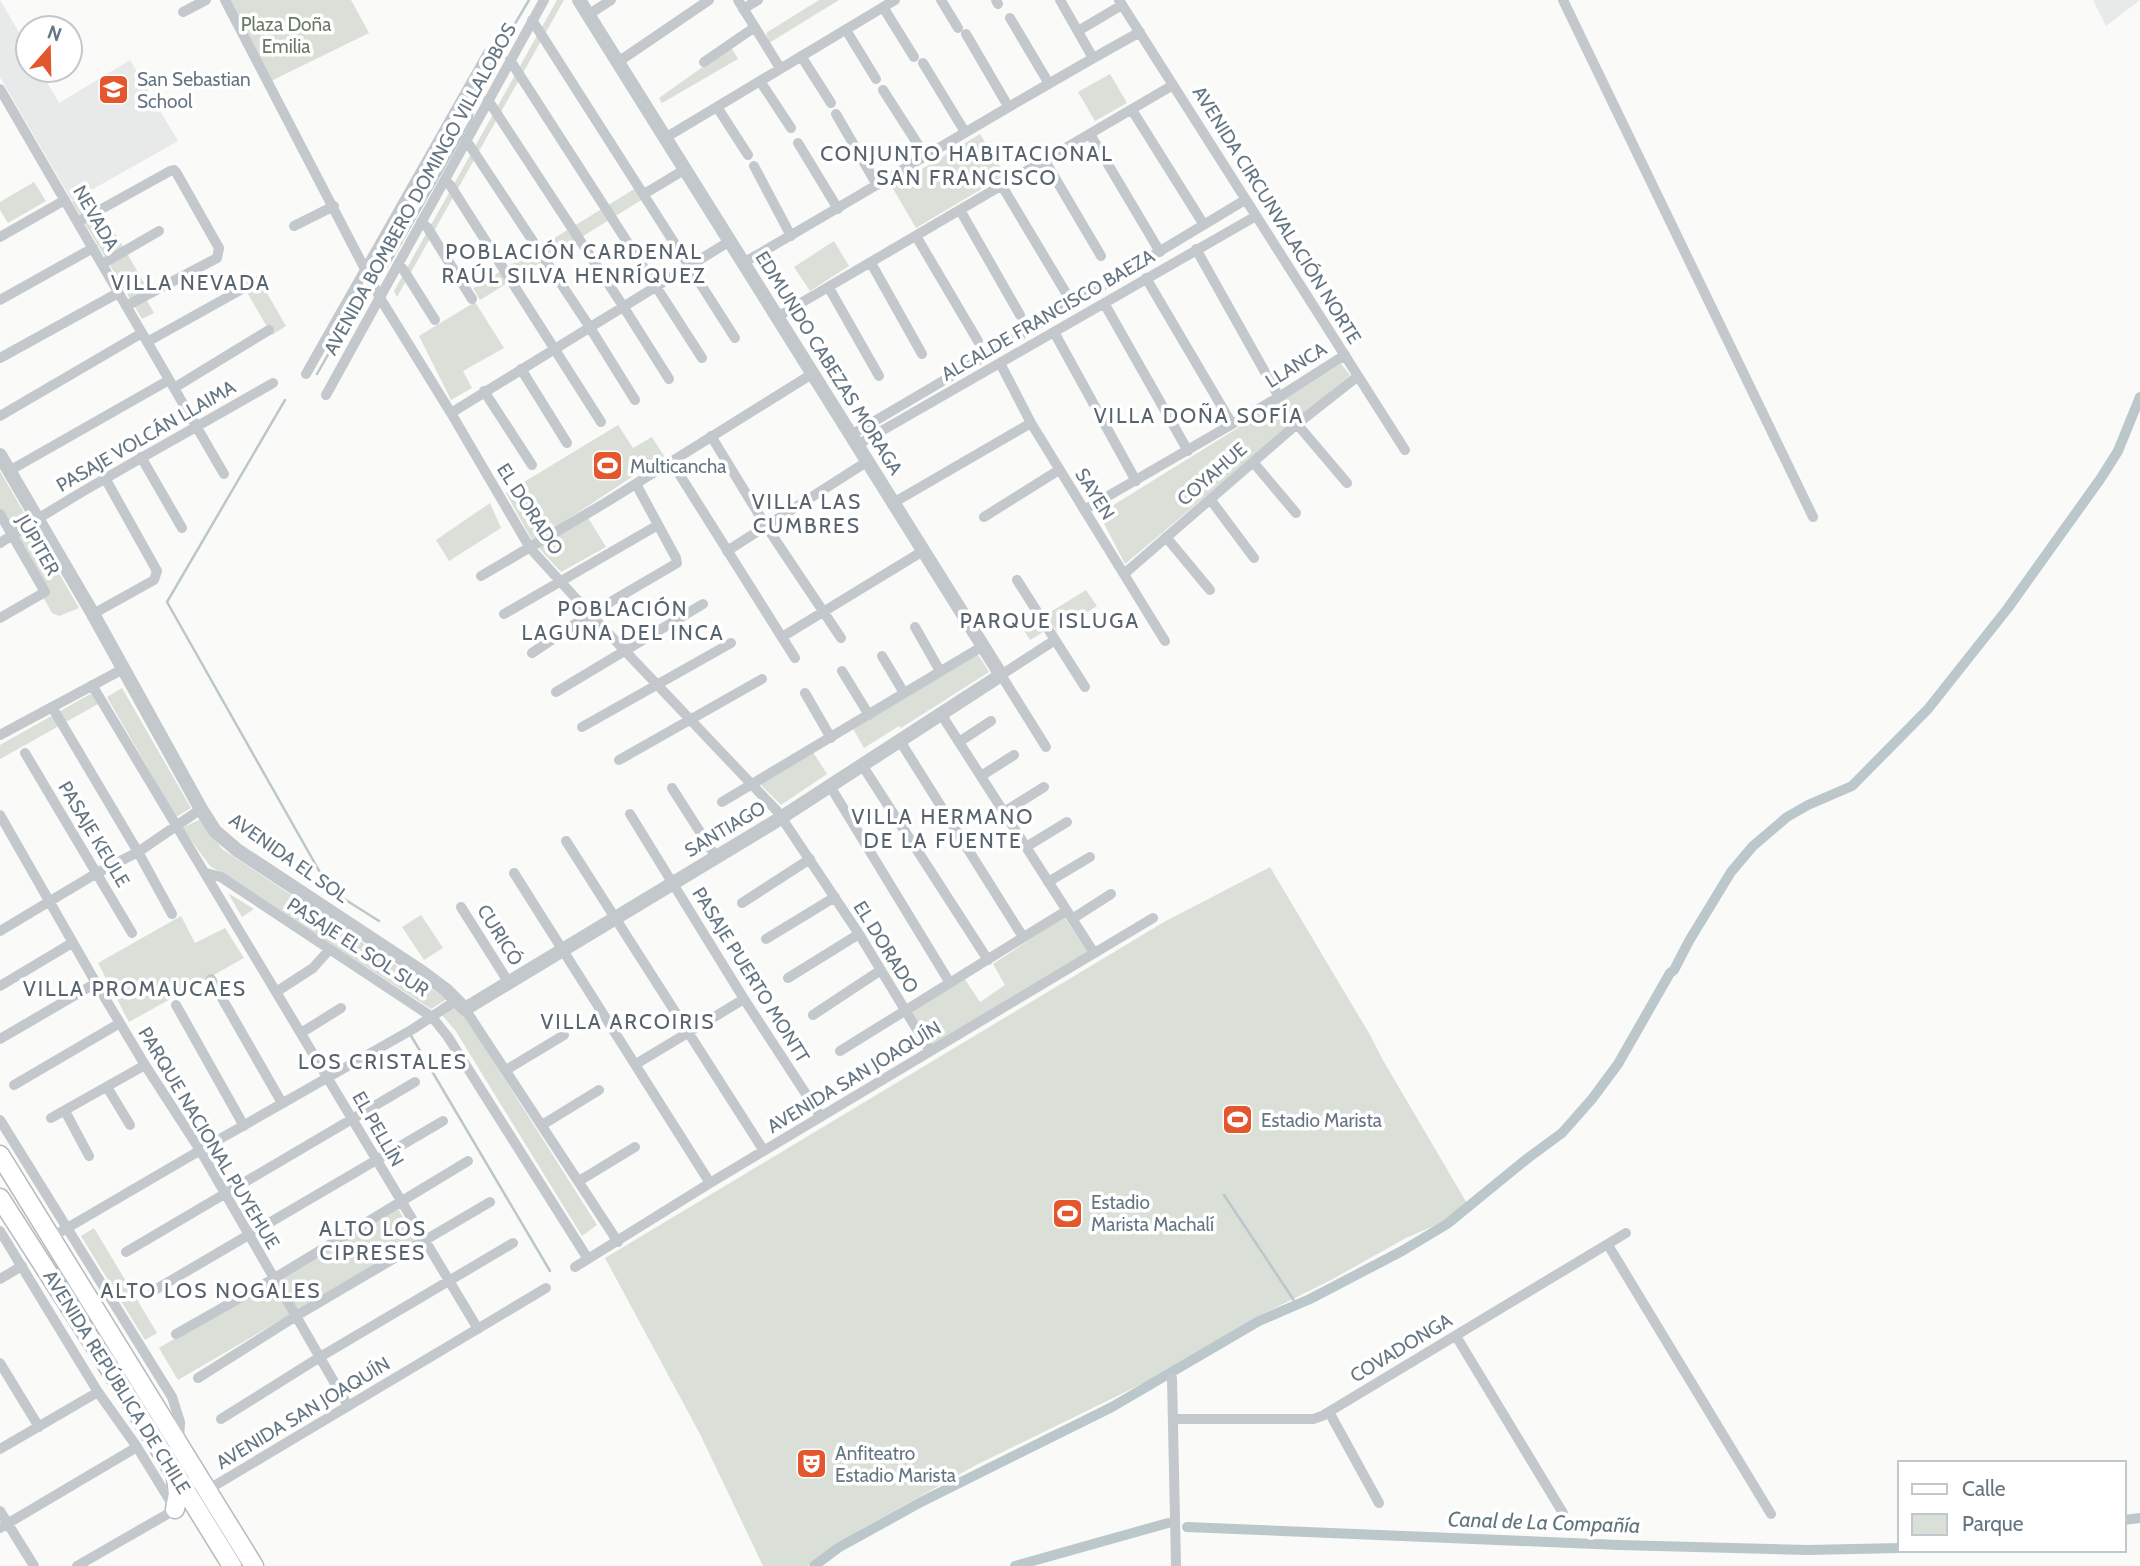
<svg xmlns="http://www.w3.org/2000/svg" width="2140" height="1566" font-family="Cabin,sans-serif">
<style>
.built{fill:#e8e9e9}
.green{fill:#dadfd7}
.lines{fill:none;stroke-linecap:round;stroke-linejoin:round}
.stream{stroke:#bbc7cb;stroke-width:2.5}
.canal{stroke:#bbc7cb;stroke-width:10}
.primary-casing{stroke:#b5babe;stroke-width:21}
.minor{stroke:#c3c8cc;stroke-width:10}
.tertiary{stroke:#c3c8cc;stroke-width:14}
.primary{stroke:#fff;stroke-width:18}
.labels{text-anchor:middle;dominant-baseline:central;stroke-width:7;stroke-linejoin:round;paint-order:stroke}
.park-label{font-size:19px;fill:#687a64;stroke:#fff}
.poi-label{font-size:19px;fill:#657683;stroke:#fff;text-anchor:start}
.street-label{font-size:19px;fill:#657683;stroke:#fff}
.neighbourhood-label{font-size:21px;letter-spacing:2px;fill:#57646e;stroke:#fff}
.water-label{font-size:21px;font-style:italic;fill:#60757c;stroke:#fff}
</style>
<rect width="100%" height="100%" fill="#fafaf8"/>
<path class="built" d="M0,0L28,48V70H40L59,103L130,60L178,141L72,201L0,77Z
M2093,0H2140L2106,26Z"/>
<path class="green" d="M228,0H351L369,33L271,81Z
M557,0H564L397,297L394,291Z
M819,0H839L769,43L766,33Z
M731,47L738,59L662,103L659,98Z
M1110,74L1127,103L1095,121L1078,92Z
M980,134L1005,175L916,228L892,187Z
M34,182L46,201L8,223L0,210V202Z
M636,188L643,199L480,300L473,288Z
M84,194L94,212L101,209L150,293L145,297L154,313L142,319L72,202Z
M834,241L849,266L810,291L794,267Z
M257,276L286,326L272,335L242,284Z
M475,302L504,348L463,371L472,388L451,400L419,336Z
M1341,364L1350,375L1125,564L1099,514Z
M618,425L633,448L652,437L664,456L533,542L506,493Z
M0,471L79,608L59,616L52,613L0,521Z
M490,503L501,528L449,561L436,540Z
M587,516L606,547L561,572L537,546Z
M1086,590L1097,606L1057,631L1053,626L1030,640L1023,629Z
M975,650L989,672L901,728L899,726L864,748L852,727Z
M122,688L191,808L176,817L107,697Z
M92,693L98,704L0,759V745Z
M811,749L827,774L781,805L757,781Z
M201,819L222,849L447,999L431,1009L210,866L182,828Z
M1270,867L1370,1035L1384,1062L1468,1205L1445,1221L1406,1238L1331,1280L1253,1319L1233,1331L1194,1360L1160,1375L978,1464L867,1526L822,1554L807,1566H763L700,1434L605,1258L1164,922Z
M228,893L254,909L242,917Z
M421,915L443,948L424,960L402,927Z
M181,916L195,943L225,928L244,958L129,1022L98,963Z
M1064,917L1089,954L932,1046L911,1012L964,978L980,1002L1005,985L993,964Z
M455,1006L468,1021L597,1225L582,1236L455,1030L442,1015Z
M396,1205L416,1241L178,1380L159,1348Z
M94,1228L157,1333L145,1340L81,1236Z"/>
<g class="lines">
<path class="stream" d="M384,270L390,262L472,118L474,93L529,0
M317,374L359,300
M285,400L167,602L330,890L379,921
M410,1034L550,1271
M1224,1195L1297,1305"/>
<path class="canal" d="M2124,1520L2140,1518
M1187,1527L1619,1545L1808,1550L1900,1548
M814,1566L838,1548L921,1502L1112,1407L1259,1321L1310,1299L1402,1251L1447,1224L1528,1158L1562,1133L1592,1099L1618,1064L1670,973L1674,970L1689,941L1731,872L1753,846L1787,817L1808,805L1852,786L1928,709L2008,608L2101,478L2118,451L2140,397
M1015,1566L1168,1523"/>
<defs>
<path id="primary" d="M0,1155L254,1566
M0,1198L129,1399L232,1566
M175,1509L178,1494L176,1478"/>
</defs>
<use href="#primary" class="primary-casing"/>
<path class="minor" d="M225,0L380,298L451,413L530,548L590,614L777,811L859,934L930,1051
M738,0L780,68
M941,0L958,28
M996,0L998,4
M1060,0L1093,58
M1119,0L1405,450
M1563,0L1813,517
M883,7L914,57
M743,9L758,0
M183,12L206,0
M588,15L611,0
M1010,18L1048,82
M532,20L735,338
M846,30L876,79
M1078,31L1122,5
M966,34L1008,106
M801,56L831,103
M510,60L702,358
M618,62L709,0
M704,62L755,27
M923,63L965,132
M760,81L791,128
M0,89L224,474
M883,90L926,157
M488,100L623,306L669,379
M717,107L748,155
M1132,110L1204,225
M836,114L877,185
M1090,134L1160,252
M665,138L895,0
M466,140L589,326L635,400
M798,143L838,209
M1045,161L1101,256
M754,166L791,236
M445,180L450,185L601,422
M1002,186L1072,303
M644,194L684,170
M960,210L1020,315
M78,222L170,171L174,170L176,172L219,248L217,258L126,306
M421,222L427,227L472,299
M294,226L334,206
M916,236L978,341
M0,237L65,200
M1196,249L1279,397
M743,263C876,187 1006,106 1140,32
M871,263L922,354
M102,264L159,231
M398,264L403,269L435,320
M1146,278L1232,424
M829,288L879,376
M0,300L93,248
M1104,303L1188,451
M777,317L1173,85
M1054,332L1136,481
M147,342L244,288
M0,358L118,293
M1000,363L1031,423L1165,641
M521,369L567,443
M306,374L488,53
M174,388L269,330
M484,391L532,465
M326,395L544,0
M451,413L730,241
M0,416L142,333
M1297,424L1347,483
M851,435L987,355L1245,200
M711,436L766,526L841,638
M857,445L1256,216
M141,457L182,528
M671,461L795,658
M1253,462L1296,513
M9,471L169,380
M1210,499L1254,558
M893,503L1031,423
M1084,510L1279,397L1345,355
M0,514L45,592L0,618
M984,517L1059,470
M1166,537L1210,590
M0,543C88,485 182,436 273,383
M727,551L868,461
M1124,574L1297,424L1358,376
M481,576L605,503L812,374
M1017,580L1085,687
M93,614L154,580L157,571L105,478
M504,614L658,525
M915,627L940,671
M782,637L923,551
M532,653L590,614L677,563L676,558L636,484
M882,656L904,693
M842,671L869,715
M92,685L478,1329
M556,692L703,604
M805,693L831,738
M52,707L138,852L172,914
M941,714L1094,953
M582,727L731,643
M0,735L123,669
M900,741L1023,937
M959,742L991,721
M1046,747L1001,675L1055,640
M25,753L132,933
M619,760L762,679
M862,765L988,960
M981,776L1014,755
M830,786L950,983
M672,788L716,857
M722,802L983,646
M1004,812L1044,787
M630,814L744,999L821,1117
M0,815L96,983L145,1065L200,1150L348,1406
M566,841L764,1151
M1026,847L1067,822
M206,873L221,877L432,1017L448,1037L588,1259
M514,873L710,1183
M1048,882L1090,857
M742,903L810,859
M461,907L509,983
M1072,919L1111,894
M0,931L97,873L138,852L201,809
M766,939L835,897
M788,978L859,934
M211,979L282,1103
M0,986L72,943
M276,992L313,968L329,950
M176,1005L244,1126
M465,1009L618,1242
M813,1015L881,970
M301,1033L341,1008
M0,1039L96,983
M840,1051L1066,911
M636,1064L744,999
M506,1070L564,1035
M14,1085L120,1023
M107,1087L130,1125
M65,1111L89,1156
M51,1118L145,1065
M0,1120L172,1397L180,1422L179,1443
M542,1125L599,1090
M579,1181L635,1147
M0,1231L98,1392L137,1447L175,1509
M50,1238L211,1144L413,1029L457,1000
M1608,1245L1771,1514
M126,1252L415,1082
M575,1267L710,1183L1153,918
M0,1279L22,1266
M153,1291L443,1121
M176,1334L273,1279L468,1161
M1456,1336L1563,1513
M0,1363L39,1427
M198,1378L296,1316L490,1202
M1172,1378L1176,1566
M1329,1412L1379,1503
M221,1419L320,1357L513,1243
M1173,1419H1313L1322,1416L1626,1233
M0,1449L98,1392
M204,1492L546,1288
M0,1511L34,1566
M0,1528L137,1447
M77,1566L178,1508"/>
<path class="tertiary" d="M0,455L93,614L201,809L215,831L237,850L422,972L446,990L465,1009L776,821L1001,675L579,0"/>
<use href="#primary" class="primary"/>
</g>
<defs>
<symbol id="school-square" viewBox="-11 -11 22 22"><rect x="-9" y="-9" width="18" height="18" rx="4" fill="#e4572e" stroke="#fff"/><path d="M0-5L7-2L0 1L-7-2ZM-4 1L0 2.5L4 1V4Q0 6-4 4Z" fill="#fff"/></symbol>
<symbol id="stadium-square" viewBox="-11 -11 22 22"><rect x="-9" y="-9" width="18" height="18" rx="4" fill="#e4572e" stroke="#fff"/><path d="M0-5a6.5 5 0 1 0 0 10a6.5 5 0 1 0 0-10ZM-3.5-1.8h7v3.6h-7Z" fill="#fff"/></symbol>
<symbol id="theatre-square" viewBox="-11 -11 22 22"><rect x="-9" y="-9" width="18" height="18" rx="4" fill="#e4572e" stroke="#fff"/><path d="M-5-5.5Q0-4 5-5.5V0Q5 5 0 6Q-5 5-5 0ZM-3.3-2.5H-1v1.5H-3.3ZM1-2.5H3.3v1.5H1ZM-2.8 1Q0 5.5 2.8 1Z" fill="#fff"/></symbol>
</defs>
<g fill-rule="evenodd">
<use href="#school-square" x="96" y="72" width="35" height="35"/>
<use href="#stadium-square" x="590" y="448" width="35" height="35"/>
<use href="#stadium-square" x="1220" y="1102" width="35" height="35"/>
<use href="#stadium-square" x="1050" y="1196" width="35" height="35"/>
<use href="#theatre-square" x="794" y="1446" width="35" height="35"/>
</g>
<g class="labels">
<g class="park-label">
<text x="286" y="24">Plaza Doña<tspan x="286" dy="22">Emilia</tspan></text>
</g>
<g class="poi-label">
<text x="137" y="79">San Sebastian<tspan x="137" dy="22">School</tspan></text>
<text x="630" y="466">Multicancha</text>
<text x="1261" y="1120">Estadio Marista</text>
<text x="1091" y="1202">Estadio<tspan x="1091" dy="22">Marista Machalí</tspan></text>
<text x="835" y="1453">Anfiteatro<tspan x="835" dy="22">Estadio Marista</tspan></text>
</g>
<g class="street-label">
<text transform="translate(420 189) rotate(-61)">AVENIDA BOMBERO DOMINGO VILLALOBOS</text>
<text transform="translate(1277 215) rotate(58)">AVENIDA CIRCUNVALACIÓN NORTE</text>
<text transform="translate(96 218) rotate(60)">NEVADA</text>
<text transform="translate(1048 315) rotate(-30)">ALCALDE FRANCISCO BAEZA</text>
<text transform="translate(829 363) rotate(58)">EDMUNDO CABEZAS MORAGA</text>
<text transform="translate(1296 365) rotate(-32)">LLANCA</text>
<text transform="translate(146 436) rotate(-30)">PASAJE VOLCÁN LLAIMA</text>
<text transform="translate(1212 474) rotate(-41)">COYAHUE</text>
<text transform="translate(1095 494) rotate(58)">SAYEN</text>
<text transform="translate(530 509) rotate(57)">EL DORADO</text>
<text transform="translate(38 545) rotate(60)">JÚPITER</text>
<text transform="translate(725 829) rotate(-31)">SANTIAGO</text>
<text transform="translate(94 834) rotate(59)">PASAJE KEULE</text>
<text transform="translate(289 858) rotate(35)">AVENIDA EL SOL</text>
<text transform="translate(500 935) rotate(58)">CURICÓ</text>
<text transform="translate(358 947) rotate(33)">PASAJE EL SOL SUR</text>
<text transform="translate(886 947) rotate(58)">EL DORADO</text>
<text transform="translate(751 975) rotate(58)">PASAJE PUERTO MONTT</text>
<text transform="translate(854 1077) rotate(-31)">AVENIDA SAN JOAQUÍN</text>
<text transform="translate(378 1129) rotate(60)">EL PELLÍN</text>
<text transform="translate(209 1138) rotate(59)">PARQUE NACIONAL PUYEHUE</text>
<text transform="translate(1401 1348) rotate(-31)">COVADONGA</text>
<text transform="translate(117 1382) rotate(58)">AVENIDA REPÚBLICA DE CHILE</text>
<text transform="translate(303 1413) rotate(-31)">AVENIDA SAN JOAQUÍN</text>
</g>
<g class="neighbourhood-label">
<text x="967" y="153">CONJUNTO HABITACIONAL<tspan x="967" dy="24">SAN FRANCISCO</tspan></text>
<text x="574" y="251">POBLACIÓN CARDENAL<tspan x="574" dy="24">RAÚL SILVA HENRÍQUEZ</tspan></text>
<text x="191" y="282">VILLA NEVADA</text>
<text x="1199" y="415">VILLA DOÑA SOFÍA</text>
<text x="807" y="501">VILLA LAS<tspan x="807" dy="24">CUMBRES</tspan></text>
<text x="623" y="608">POBLACIÓN<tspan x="623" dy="24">LAGUNA DEL INCA</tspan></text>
<text x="1050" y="620">PARQUE ISLUGA</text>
<text x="943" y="816">VILLA HERMANO<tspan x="943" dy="24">DE LA FUENTE</tspan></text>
<text x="135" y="988">VILLA PROMAUCAES</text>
<text x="628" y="1021">VILLA ARCOIRIS</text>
<text x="383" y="1061">LOS CRISTALES</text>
<text x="373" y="1228">ALTO LOS<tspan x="373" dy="24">CIPRESES</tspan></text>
<text x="211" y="1290">ALTO LOS NOGALES</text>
</g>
<g class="water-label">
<text transform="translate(1544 1522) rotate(2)">Canal de La Compañía</text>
</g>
</g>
<rect x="1898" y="1461" width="228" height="91" fill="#ffffff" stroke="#c1c8cd" stroke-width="2"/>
<rect x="1912" y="1484" width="35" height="10" fill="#ffffff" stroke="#c1c8cd" stroke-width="2"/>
<text x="1962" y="1496" font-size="21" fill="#657683">Calle</text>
<rect x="1912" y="1514" width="35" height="21" fill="#dadfd7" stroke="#c1c8cd" stroke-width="2"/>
<text x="1962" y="1531" font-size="21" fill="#657683">Parque</text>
<g transform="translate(49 49) rotate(20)"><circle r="33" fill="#ffffff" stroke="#c1c8cd" stroke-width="2"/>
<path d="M0-5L12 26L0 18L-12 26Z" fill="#e4572e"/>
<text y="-10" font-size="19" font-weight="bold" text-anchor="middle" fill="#657683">N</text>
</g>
</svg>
